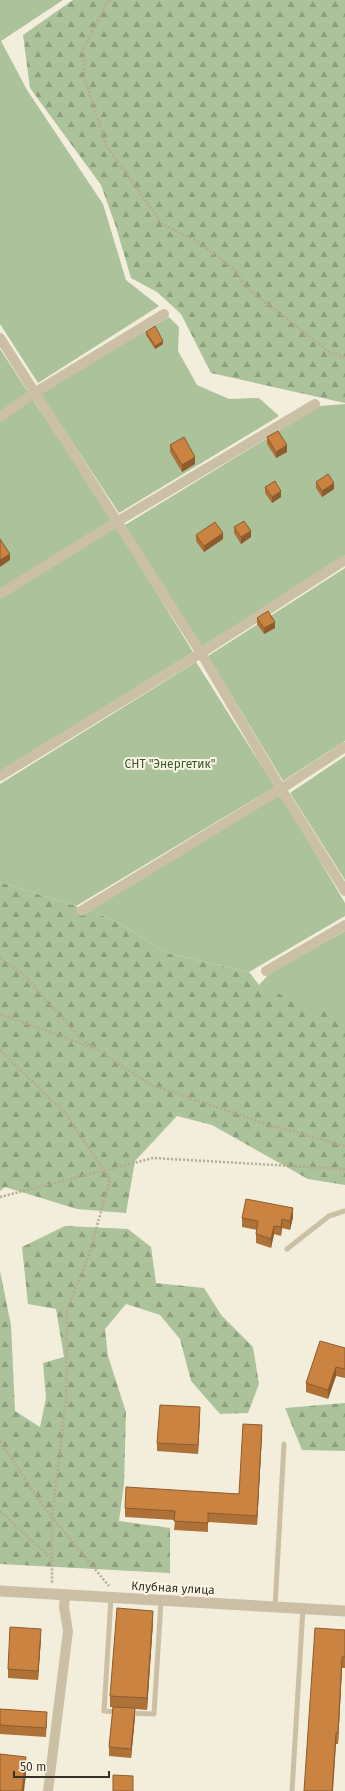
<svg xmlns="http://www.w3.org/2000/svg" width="345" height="1791" font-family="'Fira Sans',sans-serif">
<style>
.forest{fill:url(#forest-firs)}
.garden{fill:#abc29a}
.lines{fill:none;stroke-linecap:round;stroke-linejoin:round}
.path{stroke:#b7aa90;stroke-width:2.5;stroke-dasharray:2 2;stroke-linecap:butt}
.service{stroke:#cbc0a6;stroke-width:5}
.minor{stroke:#cbc0a6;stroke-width:10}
.tertiary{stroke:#cbc0a6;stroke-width:11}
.wall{fill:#ae7138}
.shaded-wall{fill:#8d5c2e}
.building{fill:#ca8341;stroke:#8d5c2e}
.labels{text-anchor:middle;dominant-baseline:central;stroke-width:4;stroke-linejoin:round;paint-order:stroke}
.park-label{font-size:12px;fill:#3b562a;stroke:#faf6e7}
.street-label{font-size:12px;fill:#373027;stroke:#faf6e7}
</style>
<defs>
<pattern id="forest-firs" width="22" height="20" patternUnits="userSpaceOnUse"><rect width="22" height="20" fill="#abc29a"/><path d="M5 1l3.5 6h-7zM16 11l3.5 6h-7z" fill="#8c9e7e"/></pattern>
</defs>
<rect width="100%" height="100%" fill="#f3eddb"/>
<path class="forest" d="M73,0H345V403L211,373L181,314L157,292L131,278L116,227L101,185L30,88L23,35Z
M0,882L76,906L81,911L90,910L119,923L167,953L249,972L259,985L345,1017V1185L308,1179L212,1125L177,1116L135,1161L126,1213L77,1209L5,1187L0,1191Z
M65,1226L128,1229L151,1247L156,1283L204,1288L222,1316L253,1347L259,1384L248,1413L220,1414L191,1381L180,1339L160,1315L126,1304L105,1329L108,1356L126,1412L124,1484L119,1521L170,1528V1573L0,1564V1271L11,1325L15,1411L40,1427L46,1398L43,1363L64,1357L56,1309L28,1304L22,1247Z
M345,1403V1451L302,1450L285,1408Z"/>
<path class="garden" d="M0,0H63L1,41L27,90L103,204L126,280L159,306L38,383L0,324Z
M169,317L179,327L178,351L197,385L229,399L259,398L279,416L119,513L40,393Z
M0,349L112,520L193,652L0,772Z
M345,404V557L201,647L125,525L320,406Z
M345,568V741L283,781L208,656Z
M196,662L275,787L76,906L0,882V784Z
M345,756V880L290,793Z
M276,796L282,797L345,903V916L249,972L167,953L119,923L90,910Z
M345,931V1018L304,1005L259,985L270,973Z"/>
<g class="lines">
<path class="path" d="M111,0L107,2L83,50L85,79L106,145L162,224L195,240L234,269L248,289L331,353L345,357
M0,958L24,975L80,1038L151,1085L269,1125L345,1146
M0,1014L93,1048
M0,1050L66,1114L110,1179L89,1255L67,1309L66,1398L52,1518V1584
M0,1197L153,1158L345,1169
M0,1441L45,1509L109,1586
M0,1511L52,1559"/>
<path class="service" d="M287,1249L329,1216L345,1211
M111,1598L104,1711L118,1712
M275,1607L284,1444
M130,1713L154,1714L161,1601
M292,1791L303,1608"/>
<path class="minor" d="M0,338L201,653L281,789L345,891
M0,417L34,393L164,314
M0,594L118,521L315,404
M0,776L201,653L345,560
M81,911L281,789L345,747
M266,971L345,925
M48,1791L68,1631L64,1607L65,1595"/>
<path class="tertiary" d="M0,1591L345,1611"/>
</g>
<path class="wall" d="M146,332L163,344L155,349L146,335Z
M267,437L287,452L276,458L267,444Z
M170,445L195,464L182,472L170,452Z
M316,482L334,489L322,497L316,488Z
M265,487L281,497L272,503L265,493Z
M234,527L251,537L241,544L234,533Z
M196,535L223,539L204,552L196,541Z
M257,618L275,628L264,634L257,624Z
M293,1217L290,1230L282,1228L281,1236L274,1234L271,1248L256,1243V1234L257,1230L242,1227V1218Z
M345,1348V1378L336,1376L328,1399L306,1392V1383Z
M200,1416L198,1454L157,1451V1443Z
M262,1434L257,1525L208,1522V1532L174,1530L175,1520L125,1517V1508L239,1494Z
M153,1622L147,1710L135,1709V1717L131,1758L109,1756V1747L113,1707H110V1696Z
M345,1630V1668H342L338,1744H336L304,1791Z
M41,1638L38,1680L8,1678V1669Z
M0,1709L47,1721L46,1737L0,1734Z"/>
<path class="shaded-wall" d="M163,341V344L155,349V346Z
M287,445V452L276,458V452Z
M195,457V464L182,472V465Z
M334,483V489L322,497V491Z
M281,491V497L272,503V497Z
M251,531V537L241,544V537Z
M223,533V539L204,552V546Z
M10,554V560L0,567V560Z
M275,622V628L264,634V628Z
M293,1208V1217L290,1230V1221Z
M282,1219V1228L281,1236V1227Z
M274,1226V1234L271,1248V1239Z
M336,1367V1376L328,1399V1390Z
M200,1407V1416L198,1454V1445Z
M262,1425V1434L257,1525V1516Z
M153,1611V1622L147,1710V1698Z
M41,1629V1638L38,1680V1671Z
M342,1657V1668L338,1744V1733Z
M135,1708V1717L131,1758V1749Z
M336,1733V1744L333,1791H332Z
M26,1757V1774L24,1791H22Z"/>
<path class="building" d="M155,326L163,341L155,346L146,332Z
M278,431L287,445L276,452L267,437Z
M184,437L195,457L182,465L170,445Z
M328,474L334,483L322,491L316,482Z
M275,481L281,491L272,497L265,487Z
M244,521L251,531L241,537L234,527Z
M215,522L223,533L204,546L196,535Z
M0,539L10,554L0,560Z
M268,611L275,622L264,628L257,618Z
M246,1199L293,1208L290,1221L282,1219L281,1227L274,1226L271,1239L256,1234L258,1221L242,1218Z
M320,1341L345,1348V1369L336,1367L328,1390L306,1383Z
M160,1405L200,1407L198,1445L157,1443Z
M243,1424L262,1425L257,1516L208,1513V1523L174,1521L175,1511L125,1508L126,1487L239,1494Z
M117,1608L153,1611L147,1698L110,1696Z
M10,1627L41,1629L38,1671L8,1669Z
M315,1628L345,1630V1657H342L338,1733H336L332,1791H304Z
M113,1707L135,1708L131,1749L109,1747Z
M0,1709L47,1712L46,1728L0,1725Z
M0,1754L26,1757L22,1791H0Z
M113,1775L133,1776V1791H113Z"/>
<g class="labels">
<g class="park-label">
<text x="170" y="764">СНТ "Энергетик"</text>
</g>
<g class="street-label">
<text transform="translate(173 1588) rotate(3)">Клубная улица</text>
</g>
</g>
<path d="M14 1771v6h95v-6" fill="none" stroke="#373027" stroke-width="2"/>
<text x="20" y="1771" font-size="12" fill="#373027" stroke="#faf6e7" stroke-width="3" paint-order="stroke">50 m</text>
</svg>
